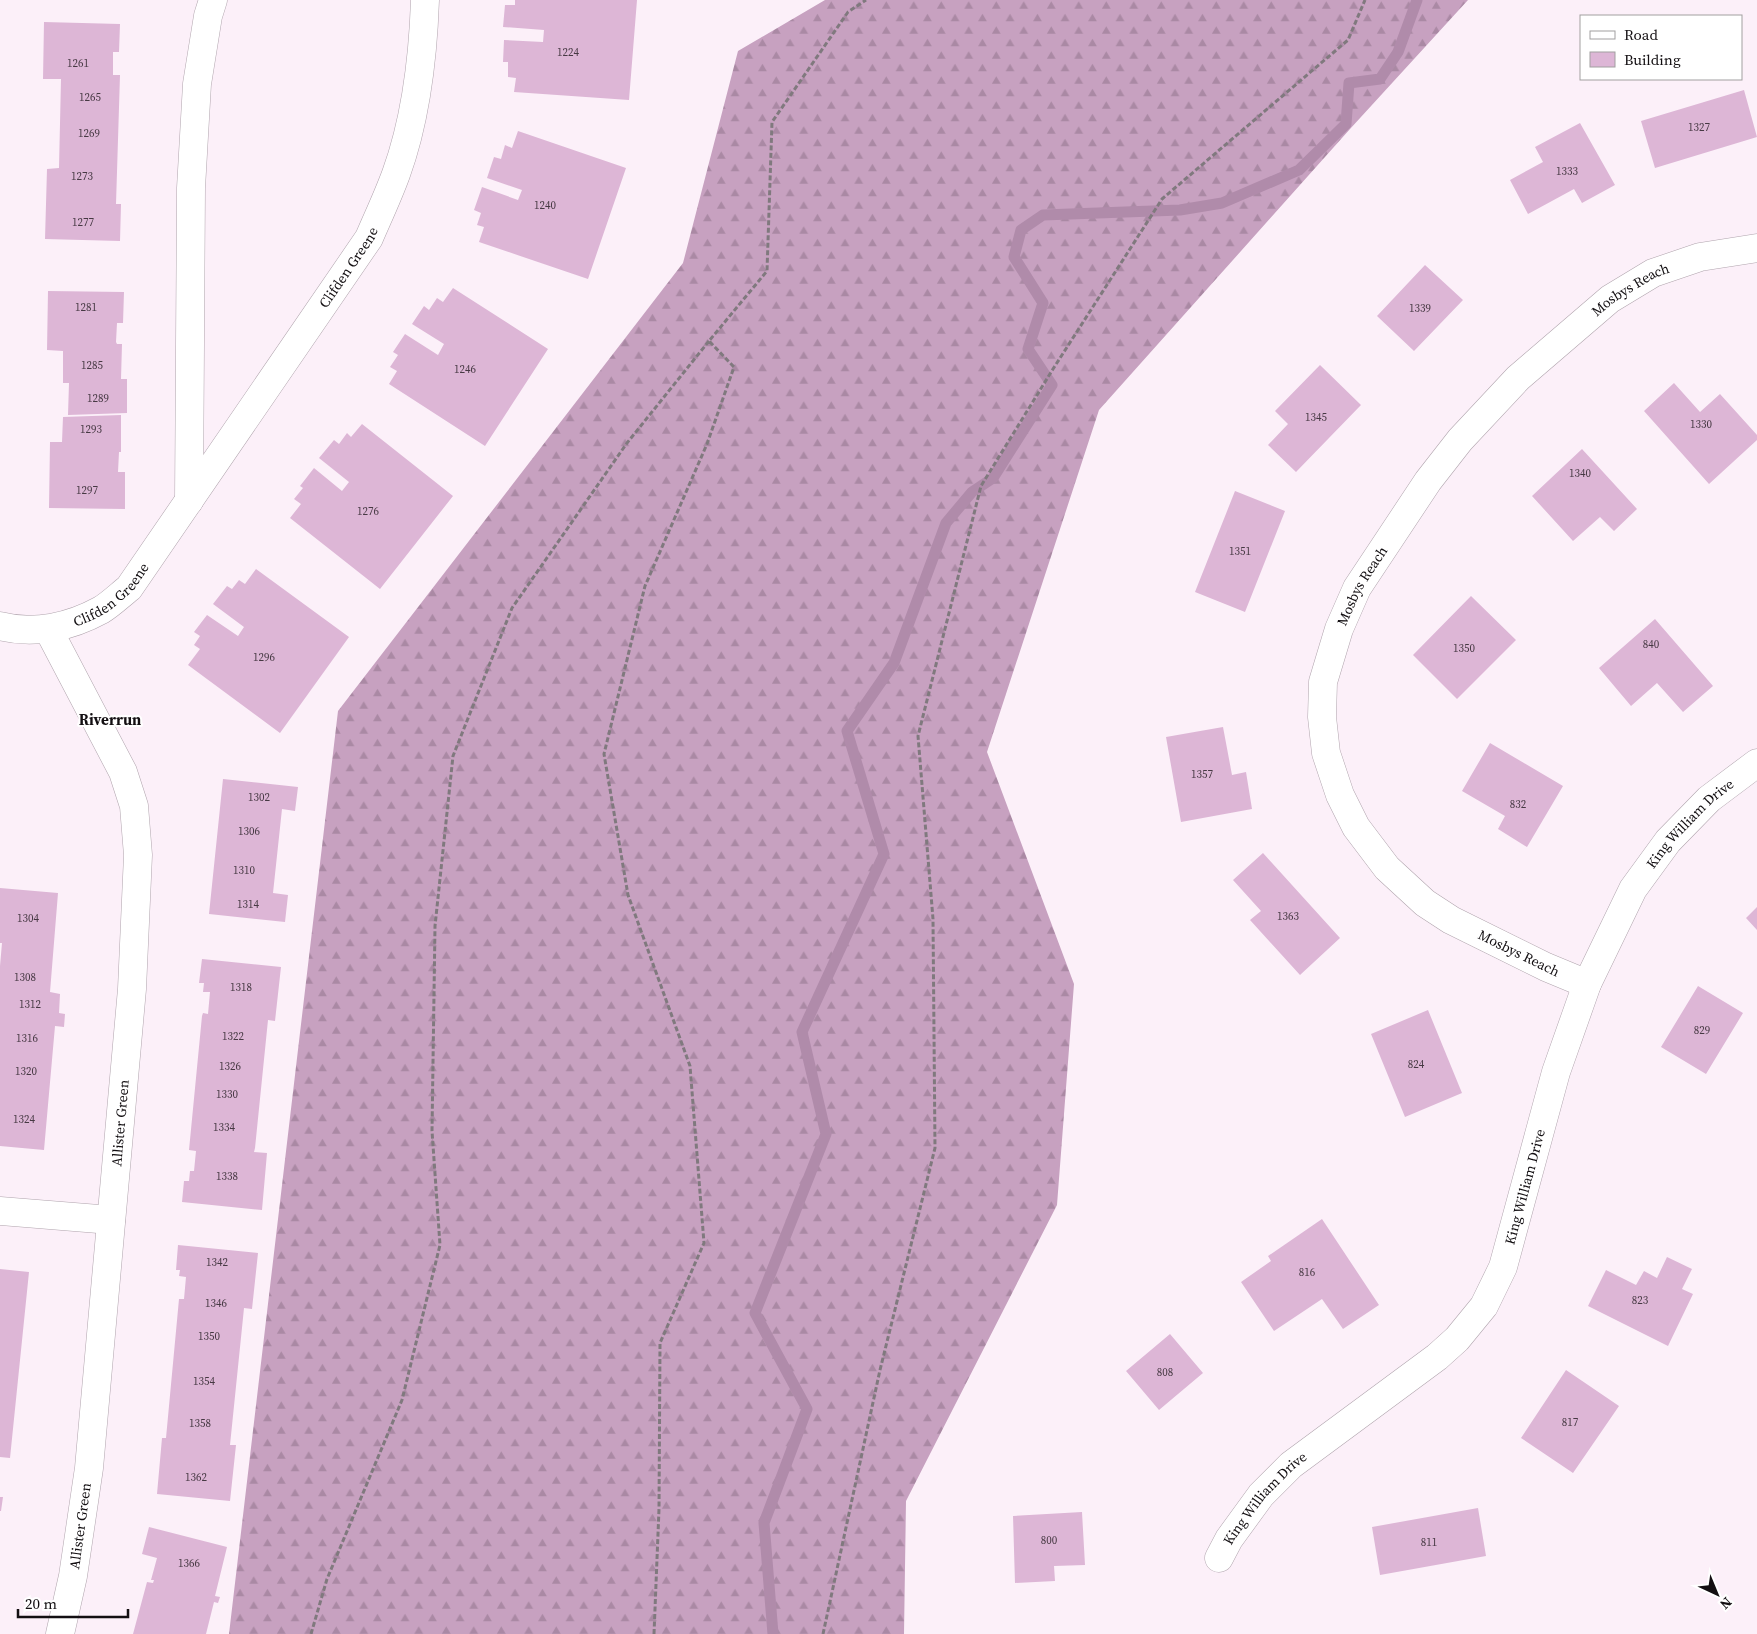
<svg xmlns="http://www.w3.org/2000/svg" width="1757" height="1634" font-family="'Source Serif 4',serif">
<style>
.forest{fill:url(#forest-firs)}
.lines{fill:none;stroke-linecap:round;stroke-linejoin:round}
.stream{stroke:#b08baa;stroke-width:11}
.building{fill:#ddb6d6}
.minor-casing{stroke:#b0a4ad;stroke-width:29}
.path{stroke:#80797e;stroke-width:3;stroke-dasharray:5 2.5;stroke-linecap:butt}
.minor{stroke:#fff;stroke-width:28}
.labels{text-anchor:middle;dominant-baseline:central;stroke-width:4;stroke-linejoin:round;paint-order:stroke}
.number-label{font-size:11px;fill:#463943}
.street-label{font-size:14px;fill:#130f12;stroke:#fff}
.neighbourhood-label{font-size:15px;font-weight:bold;fill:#130f12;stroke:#fff}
</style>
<defs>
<pattern id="forest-firs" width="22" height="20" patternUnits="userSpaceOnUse" patternTransform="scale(1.25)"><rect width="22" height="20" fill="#c7a1c0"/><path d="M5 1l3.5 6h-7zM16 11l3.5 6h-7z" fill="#aa89a4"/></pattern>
</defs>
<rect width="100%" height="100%" fill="#fcf0f9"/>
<path class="forest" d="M825,0H1468L1350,129L1099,410L987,752L1074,984L1057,1205L906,1501L904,1634H229L338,711L683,263L738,51Z"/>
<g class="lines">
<path class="stream" d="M773,1634L764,1523L807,1409L755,1313L826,1134L802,1032L884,854L847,731L894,663L946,523L972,492L993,478L1052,385L1028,349L1043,303L1014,257L1021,230L1043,215L1180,210L1222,203L1299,170L1346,124L1349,83L1380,79L1398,52L1417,0"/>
</g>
<path class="building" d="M515,0H637L629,100L514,92L516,78L508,77V62H503L504,40L543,42L544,30L503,27L505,5H515Z
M44,22L120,24L119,52H113V75H120L116,204H121L120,241L45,239L47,169L59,168L61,79H43Z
M1744,90L1757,137L1655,168L1641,121Z
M1580,123L1615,185L1582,203L1574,189L1528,214L1510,180L1543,162L1535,147Z
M518,131L626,168L588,279L479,242L484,227L477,225L481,213L474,210L482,187L518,200L522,190L487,178L494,157L501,159L505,145L512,148Z
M1425,265L1463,300L1414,351L1377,316Z
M453,288L548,349L485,446L389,384L397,371L390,367L398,355L393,352L405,334L438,355L444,344L412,324L424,306L429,310L437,298L443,302Z
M48,291L124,292L123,323H117L116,342L117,344H122L121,379H127V413L68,415L69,383H63V351L47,350Z
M1320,365L1361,405L1296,472L1268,445L1288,424L1275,411Z
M1674,383L1700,412L1720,394L1757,435V440L1709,484L1644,411Z
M121,415V452H119L118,472H125V509L49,508L50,442H62L63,417Z
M362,424L453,496L380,589L290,518L301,504L294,499L303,488L300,486L314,468L342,491L349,482L319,458L334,440L339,444L347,433L351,437Z
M1582,449L1637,509L1614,531L1600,517L1573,541L1532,496Z
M1235,491L1285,511L1245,612L1195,592Z
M256,569L349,637L280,733L188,665L200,649L194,645L200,636L194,632L207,615L238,636L244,627L213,604L227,586L232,589L239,580L245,584Z
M1471,596L1516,640L1457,699L1413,655Z
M1655,619L1713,686L1683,712L1657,683L1631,706L1599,668Z
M1223,727L1232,775L1246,772L1252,809L1181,822L1166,737Z
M1490,743L1563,786L1527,847L1498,829L1505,816L1462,791Z
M223,779L298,787L295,811L282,809L273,893L288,895L285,922L209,914Z
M1263,853L1340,938L1300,975L1250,920L1261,911L1233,880Z
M0,888L58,893L50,992L60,994L59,1013L65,1014L64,1027L55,1026L44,1150L0,1146V966L2,943H0Z
M1757,907V930L1746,918Z
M202,959L281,967L275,1021L268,1020L255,1148L254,1152L267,1153L262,1210L182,1202L184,1181H189L190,1171H194L196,1151L189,1150L202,1016L203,1013L208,1014L210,992H203L204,983H199Z
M1698,986L1743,1013L1706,1074L1661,1047Z
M1428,1010L1462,1093L1405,1117L1371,1034Z
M1322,1219L1379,1305L1343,1329L1322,1299L1274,1331L1241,1282L1271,1261L1268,1256Z
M178,1245L258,1253L252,1309L244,1308L243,1318L230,1445H236L230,1501L157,1494L162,1438H166L179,1299H184L186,1277L179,1276L180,1270H176Z
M1667,1257L1692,1269L1682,1289L1693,1294L1668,1346L1588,1306L1606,1270L1636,1285L1644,1271L1657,1278Z
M0,1269L29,1272L10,1458L0,1457Z
M1170,1334L1203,1373L1159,1410L1126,1371Z
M1566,1370L1619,1406L1573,1473L1521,1438Z
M0,1497H3L1,1511H0Z
M1478,1508L1486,1556L1380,1575L1372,1527Z
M1082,1512L1085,1565L1054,1566L1055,1581L1015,1583L1013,1516Z
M149,1527L227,1547L215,1596L220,1597L218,1603L214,1602L206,1634H133L147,1582L153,1583L154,1580H151L157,1558L142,1554Z"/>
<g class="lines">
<defs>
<g id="minor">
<path d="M189,501L191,188L197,84L208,16L213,0"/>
<path id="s1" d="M0,626C34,635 70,627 101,610C111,604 120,595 129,588L369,238C378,217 388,196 396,174C416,119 423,59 425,0"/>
<path d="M48,629L123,772L134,806L138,855L132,989L89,1468L73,1576L60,1634"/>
<path id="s2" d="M1587,984L1546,967L1451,920L1425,903L1387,868L1356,827L1340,795L1326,753L1322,717L1323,682L1339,629L1357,588L1428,481L1460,440L1518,378L1610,299L1653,273L1700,257L1757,248"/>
<path d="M0,1211L111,1220"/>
<path id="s3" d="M1219,1558L1229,1539L1261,1495L1291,1465L1437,1357L1457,1339L1484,1306L1503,1267L1556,1072L1587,984L1633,889L1668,841L1709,799L1757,763"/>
</g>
</defs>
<use href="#minor" class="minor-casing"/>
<path class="path" d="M311,1634L327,1579L402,1400L440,1245L432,1131L435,926L453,756L512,608L627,443L709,341
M654,1634L659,1509L660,1343L704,1243L690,1066L628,895L604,754L645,586L707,444L734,367L709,341L767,271L772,122L848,12L866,0
M823,1634L880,1370L935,1148L933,919L918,736L981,486L1053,369L1162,199L1348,40L1365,0"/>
<use href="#minor" class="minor"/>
</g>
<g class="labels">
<g class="number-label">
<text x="568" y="52">1224</text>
<text x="78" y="63">1261</text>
<text x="90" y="97">1265</text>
<text x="1699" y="127">1327</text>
<text x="89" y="133">1269</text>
<text x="1567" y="171">1333</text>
<text x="82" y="176">1273</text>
<text x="545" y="205">1240</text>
<text x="83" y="222">1277</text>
<text x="86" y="307">1281</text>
<text x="1420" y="308">1339</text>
<text x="92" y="365">1285</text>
<text x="465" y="369">1246</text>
<text x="98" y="398">1289</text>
<text x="1316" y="417">1345</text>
<text x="1701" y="424">1330</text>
<text x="91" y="429">1293</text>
<text x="1580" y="473">1340</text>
<text x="87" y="490">1297</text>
<text x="368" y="511">1276</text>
<text x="1240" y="551">1351</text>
<text x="1651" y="644">840</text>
<text x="1464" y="648">1350</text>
<text x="264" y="657">1296</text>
<text x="1202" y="774">1357</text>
<text x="259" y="797">1302</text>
<text x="1518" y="804">832</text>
<text x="249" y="831">1306</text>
<text x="244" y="870">1310</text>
<text x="248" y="904">1314</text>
<text x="1288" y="916">1363</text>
<text x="28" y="918">1304</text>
<text x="25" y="977">1308</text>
<text x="241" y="987">1318</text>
<text x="30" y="1004">1312</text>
<text x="1702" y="1030">829</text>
<text x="233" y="1036">1322</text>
<text x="27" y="1038">1316</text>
<text x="1416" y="1064">824</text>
<text x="230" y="1066">1326</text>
<text x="26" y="1071">1320</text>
<text x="227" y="1094">1330</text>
<text x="24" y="1119">1324</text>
<text x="224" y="1127">1334</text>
<text x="227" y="1176">1338</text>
<text x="217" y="1262">1342</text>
<text x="1307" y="1272">816</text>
<text x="1640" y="1300">823</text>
<text x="216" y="1303">1346</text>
<text x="209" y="1336">1350</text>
<text x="1165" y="1372">808</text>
<text x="204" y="1381">1354</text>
<text x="1570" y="1422">817</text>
<text x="200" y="1423">1358</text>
<text x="196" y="1477">1362</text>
<text x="1049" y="1540">800</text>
<text x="1429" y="1542">811</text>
<text x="189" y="1563">1366</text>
</g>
<g class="street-label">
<text stroke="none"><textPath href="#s1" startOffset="529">Clifden Greene</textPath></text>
<text stroke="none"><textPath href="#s2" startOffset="945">Mosbys Reach</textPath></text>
<text stroke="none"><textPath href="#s2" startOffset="540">Mosbys Reach</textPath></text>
<text stroke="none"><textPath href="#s1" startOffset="122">Clifden Greene</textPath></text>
<text stroke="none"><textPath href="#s3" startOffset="901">King William Drive</textPath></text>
<text transform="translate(1519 953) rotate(26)">Mosbys Reach</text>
<text transform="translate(120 1123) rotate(-85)">Allister Green</text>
<text stroke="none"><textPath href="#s3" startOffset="496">King William Drive</textPath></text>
<text stroke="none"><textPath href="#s3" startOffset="76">King William Drive</textPath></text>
<text transform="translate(80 1526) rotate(-82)">Allister Green</text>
</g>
<g class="neighbourhood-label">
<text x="110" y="719">Riverrun</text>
</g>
</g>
<rect x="1580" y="15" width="162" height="65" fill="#ffffff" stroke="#a19fa0"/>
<rect x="1590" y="31" width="25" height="8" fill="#ffffff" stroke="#a19fa0"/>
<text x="1624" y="40" font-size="15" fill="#130f12">Road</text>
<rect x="1590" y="52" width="25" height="15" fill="#ddb6d6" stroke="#a19fa0"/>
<text x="1624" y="65" font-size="15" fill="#130f12">Building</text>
<g transform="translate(1717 1594) rotate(136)" stroke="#ffffff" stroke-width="4" paint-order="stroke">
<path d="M0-4L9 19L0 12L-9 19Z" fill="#130f12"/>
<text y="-8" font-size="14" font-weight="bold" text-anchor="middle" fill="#130f12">N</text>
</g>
<path d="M18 1609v8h110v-8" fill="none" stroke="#130f12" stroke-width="2.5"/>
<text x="25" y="1609" font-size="15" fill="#130f12" stroke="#ffffff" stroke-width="4" paint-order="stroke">20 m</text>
</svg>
